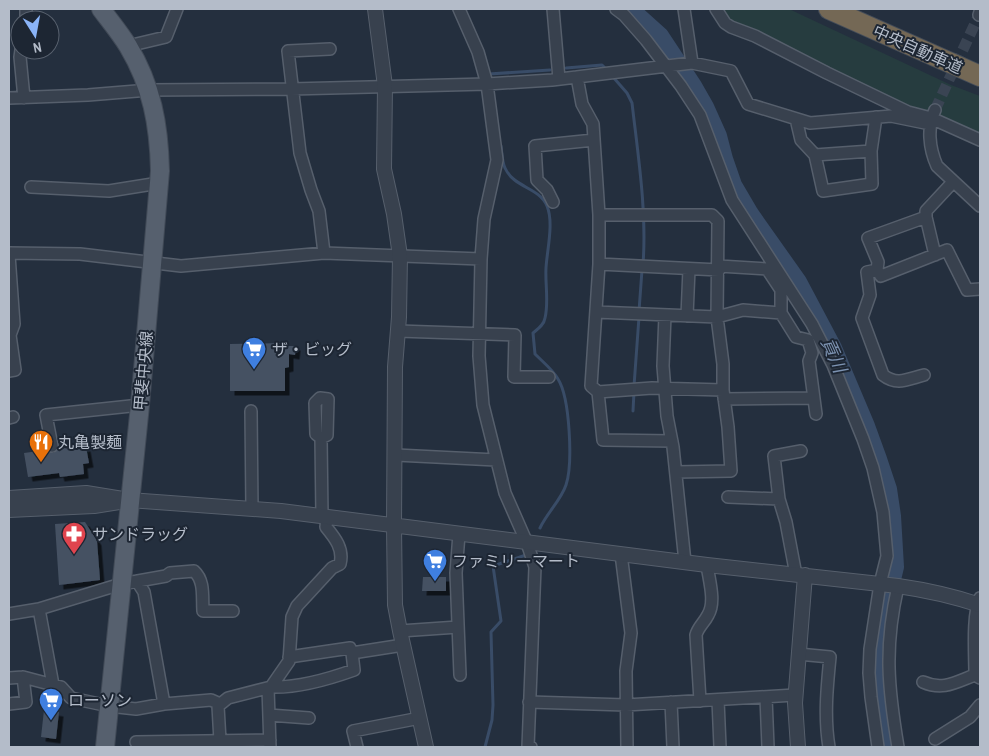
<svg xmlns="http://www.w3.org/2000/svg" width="989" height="756" font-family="'Archivo Narrow','Noto Sans JP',sans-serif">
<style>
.green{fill:#263c3f}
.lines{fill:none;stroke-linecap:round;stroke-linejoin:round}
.stream{stroke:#394c67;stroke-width:3}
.river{stroke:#394c67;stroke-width:18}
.building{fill:#455162;filter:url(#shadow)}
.minor-tunnel{stroke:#3a4453;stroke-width:11;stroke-dasharray:11 5.5;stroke-linecap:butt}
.minor-casing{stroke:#565f6c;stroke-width:14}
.tertiary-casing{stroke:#565f6c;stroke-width:16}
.primary-casing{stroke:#414a57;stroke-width:20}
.motorway-casing{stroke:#434c59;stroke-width:22}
.minor{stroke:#38414e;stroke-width:11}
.tertiary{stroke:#38414e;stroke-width:14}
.primary{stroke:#56606e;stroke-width:18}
.motorway{stroke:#746855;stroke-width:20}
.labels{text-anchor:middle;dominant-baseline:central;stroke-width:4;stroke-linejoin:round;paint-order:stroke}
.street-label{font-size:16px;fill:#b4bcc9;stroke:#1d2633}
.poi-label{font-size:16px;fill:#b4bcc9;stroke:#1d2633;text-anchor:start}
.water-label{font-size:18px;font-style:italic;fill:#7c92b1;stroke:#1d2633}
</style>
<defs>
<filter id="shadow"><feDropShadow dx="4.5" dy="4.5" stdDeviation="0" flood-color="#0009"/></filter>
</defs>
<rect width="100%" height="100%" fill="#242f3e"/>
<path class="green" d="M720,9H789L951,85L980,96V136L902,105L727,19Z"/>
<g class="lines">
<path class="stream" d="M566,68L602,65L607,70
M489,74L550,70
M613,77L627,93L632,103C638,155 647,212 643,264
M501,146C502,153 502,162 505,168C514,188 539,187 547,206C554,223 547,250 546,268C545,284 549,302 545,318C544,325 538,329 533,333L535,354C543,362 553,370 558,379C570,398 573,464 566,485C561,500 547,513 540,528
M639,311L642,270
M634,386L639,317
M633,411L634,392
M485,747L492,720L493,705L491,632L501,621L493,566L526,555"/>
<path class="river" d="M630,9L660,36L693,86L705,107L718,136L724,159L733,185L750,214L798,282L833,348L866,426L878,459L888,489L892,516L895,567L878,638V673L881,704L889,747"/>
</g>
<path class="building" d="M287,343V346H296L295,355L289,354V367L285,368V391H230V344Z
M79,446L80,448L86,447L89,463L83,464L84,474L60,477L59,473L28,477L24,453L46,450L53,453L59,449Z
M85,522L97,541L100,580L59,585L55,524Z
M423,577H446V591H422Z
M44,710L59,712L56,739L41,737Z"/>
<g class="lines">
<path class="minor-tunnel" d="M935,110L979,15"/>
<defs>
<path id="minor" d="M459,9L478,52L487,84L497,160L484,219L481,259L479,356L483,405L505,493L527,543L535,567L528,747H531
M553,9L559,79
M616,9L624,15L646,40L681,86L700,115L732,200L812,324L833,365L863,439L873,468L883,512L887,556L880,584L870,649L869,673L871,697L878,747
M684,9L692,63
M716,9L725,23L731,27L755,36L827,73L908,112L931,118L980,140
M979,15L980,12
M26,20V9
M128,46L166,37L177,9
M21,50L20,57L24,98
M577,77L582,104L593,124L599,215V264L591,386L598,392L652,388L723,390
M9,98L88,95L149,90L291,89L487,84L552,80L692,63L731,71L748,104L810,123L891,116L930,124
M935,110C927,127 929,148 937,166L980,206
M796,119L801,140L815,155L823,191L872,184L871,151L876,117
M815,155L871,151
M31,187L109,191L159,183
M553,202L547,190L537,180L535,146L594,140
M599,215H712L718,221L717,317L723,364V390L728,427L731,471L676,472
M926,217L868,238L878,262L877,270L881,276L947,250L967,290L980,289
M9,253L80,254L181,266L324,253L481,259
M324,253L319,211L311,190L300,153L288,51L330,49
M9,255L14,324L10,335L15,370L9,371
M935,255L926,217V211L953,182
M599,264L719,270
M877,270L867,272L870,295L862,318L883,375C897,386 908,379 924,375
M596,312L717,317L743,310L781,313V290L767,269L719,266
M781,313L796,337L808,340L812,353L809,361L816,414
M665,315L663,366L667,416L673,447L685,562
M687,316L689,269
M398,331L515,335L514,377H549
M598,392L603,440L672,441
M724,399L814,398
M251,411L252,509
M9,418L13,417
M321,438L327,435L328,399L320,398L315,403L316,434L321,438L322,516
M52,446L46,415L140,405
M396,455L496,460
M728,497L779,499
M459,534L456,573L460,675
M621,554L631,633L626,671L627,747
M796,575L786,522L779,499L774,456L801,451
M137,581L144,592L164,704
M898,586C884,647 888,687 898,747
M980,598C972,614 975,655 975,675L980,678
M39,609L53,685
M9,614L39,609L121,584L166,576L170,573L194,571C205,581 202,597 203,611H233
M400,631L458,627
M798,654L830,657C827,687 824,717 829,747
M289,657L350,648L352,653L403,645
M9,678L23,677L61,687L71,698L109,706L136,709L164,704L211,700L220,704
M923,682C943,691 956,682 975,675
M271,687C298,688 329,679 354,670L352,653
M268,688L270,747
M766,697L768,747
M718,700L720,747
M700,701L696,635C698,627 704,623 708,615C716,602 709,580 707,565
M529,702L626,705L795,695
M671,702L673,747
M9,704L26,702L23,677
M269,715L309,718
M935,739L970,717L980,705
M220,741L218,706L228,698L271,687L289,661L292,617L297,606L332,568L340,564C344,549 335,538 326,527L327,517
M136,742L270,740
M357,747L353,731L420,718"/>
<path id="tertiary" d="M375,9L385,86L384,169L394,214L400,256L399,317L395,367L394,526L395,605L400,631L426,747
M9,498L86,493L129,500L281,511L707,565L898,586C926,590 953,596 980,605
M9,510L94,506L119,502
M798,747L795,703L805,575"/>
<path id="primary" d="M101,9C110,21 120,33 128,46C152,86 159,125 160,171L140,405L105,747"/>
<path id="motorway" d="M829,9L980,76"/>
</defs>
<use href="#minor" class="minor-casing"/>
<use href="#tertiary" class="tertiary-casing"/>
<use href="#primary" class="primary-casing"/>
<use href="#motorway" class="motorway-casing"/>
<use href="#minor" class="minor"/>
<use href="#tertiary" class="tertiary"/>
<use href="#primary" class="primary"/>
<use href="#motorway" class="motorway"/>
</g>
<defs>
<symbol id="supermarket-pin" viewBox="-11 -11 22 30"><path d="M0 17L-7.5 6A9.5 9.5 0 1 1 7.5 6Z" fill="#3f7fe0" stroke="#1d2633"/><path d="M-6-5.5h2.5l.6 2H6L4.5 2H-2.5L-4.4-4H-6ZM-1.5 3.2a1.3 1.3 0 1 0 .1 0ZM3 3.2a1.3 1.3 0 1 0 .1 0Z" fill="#fff"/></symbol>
<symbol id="restaurant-pin" viewBox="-11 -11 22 30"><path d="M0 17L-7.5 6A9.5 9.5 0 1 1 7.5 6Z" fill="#e8710a" stroke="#1d2633"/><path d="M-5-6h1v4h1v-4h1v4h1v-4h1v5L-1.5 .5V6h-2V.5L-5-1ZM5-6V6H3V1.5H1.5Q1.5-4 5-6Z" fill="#fff"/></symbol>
<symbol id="pharmacy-pin" viewBox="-11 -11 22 30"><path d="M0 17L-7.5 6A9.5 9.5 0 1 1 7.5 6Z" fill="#e0444e" stroke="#1d2633"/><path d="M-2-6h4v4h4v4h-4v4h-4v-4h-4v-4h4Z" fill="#fff"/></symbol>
</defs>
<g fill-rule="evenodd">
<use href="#supermarket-pin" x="240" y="335" width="28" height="38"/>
<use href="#restaurant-pin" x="27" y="428" width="28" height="38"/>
<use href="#pharmacy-pin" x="60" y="520" width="28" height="38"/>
<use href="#supermarket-pin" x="421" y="547" width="28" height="38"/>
<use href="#supermarket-pin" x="37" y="686" width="28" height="38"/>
</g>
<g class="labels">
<g class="street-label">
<text transform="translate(918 49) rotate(24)">中央自動車道</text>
<text transform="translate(143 371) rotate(-85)">甲斐中央線</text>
</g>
<g class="poi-label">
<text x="272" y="349">ザ・ビッグ</text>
<text x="58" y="442">丸亀製麺</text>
<text x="92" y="534">サンドラッグ</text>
<text x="452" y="561">ファミリーマート</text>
<text x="68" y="700">ローソン</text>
</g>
<g class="water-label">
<text transform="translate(834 355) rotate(66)">貢川</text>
</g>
</g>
<rect width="989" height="756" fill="none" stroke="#b4bcc9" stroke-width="20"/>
<g transform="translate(35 35) rotate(169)"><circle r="24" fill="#1d2633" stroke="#59626f"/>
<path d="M0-4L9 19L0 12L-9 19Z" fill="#8ab4f8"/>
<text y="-8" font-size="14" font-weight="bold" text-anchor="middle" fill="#b4bcc9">N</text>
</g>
</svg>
